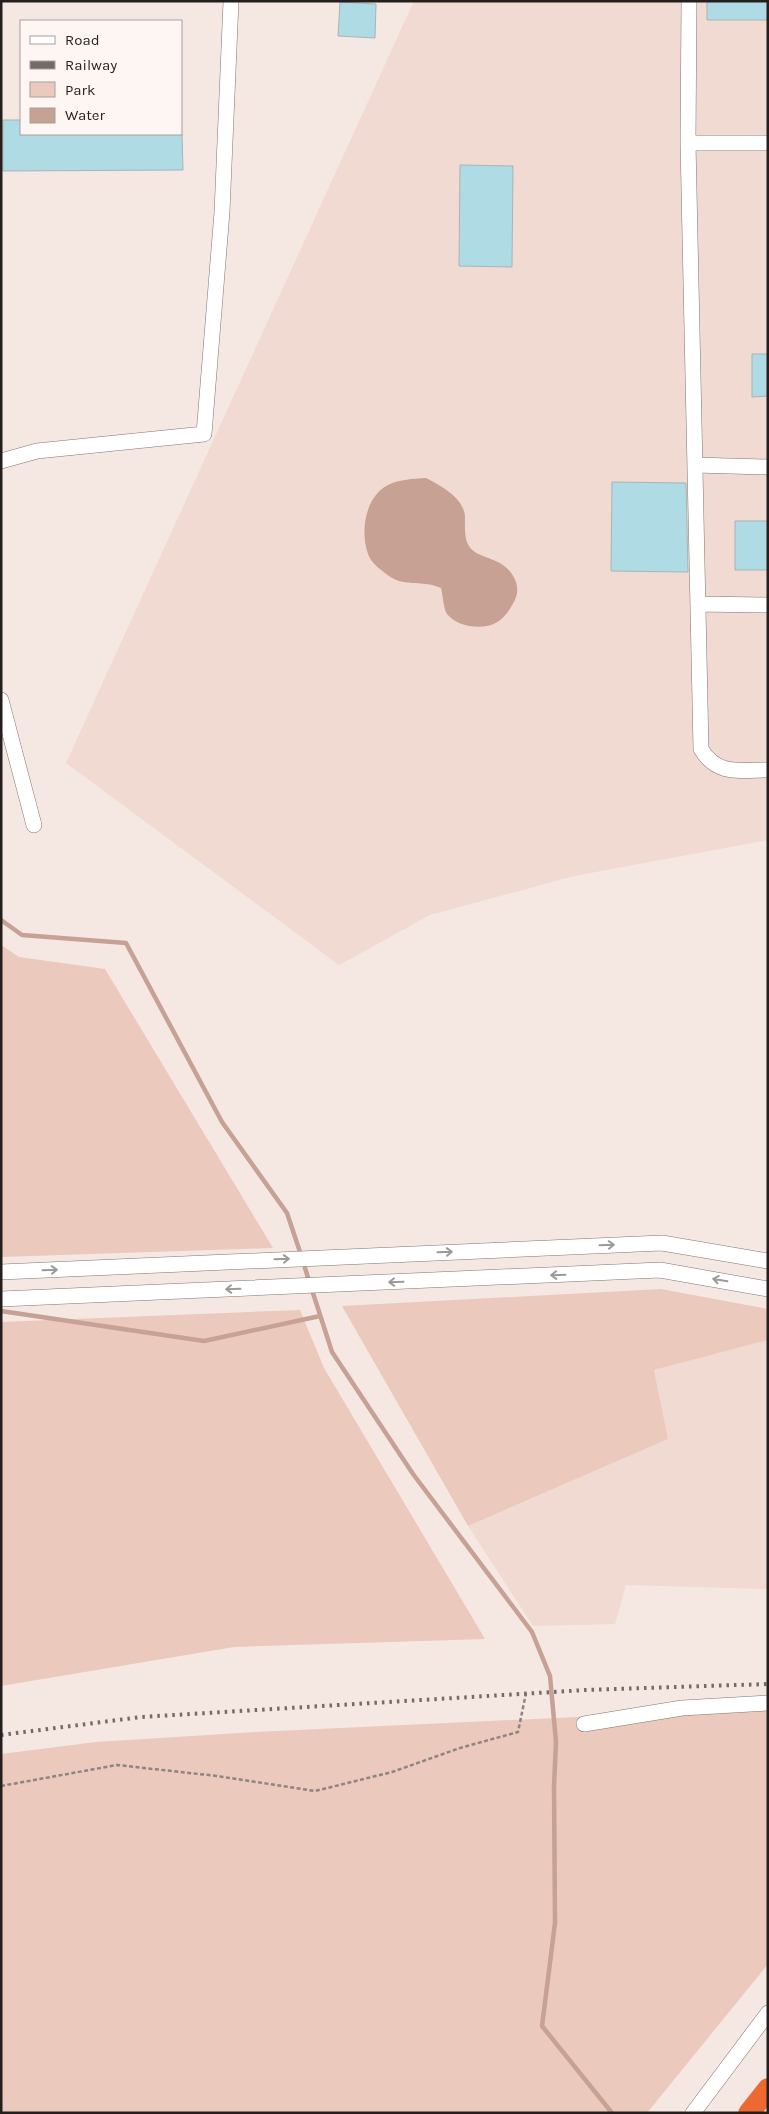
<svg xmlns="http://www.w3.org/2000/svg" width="769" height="2114" font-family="Karla,sans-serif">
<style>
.built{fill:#f0dad2}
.green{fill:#ebc9bd}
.water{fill:#c6a194}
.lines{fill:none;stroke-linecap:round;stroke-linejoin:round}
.stream{stroke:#c6a194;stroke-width:4.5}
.building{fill:#aedbe4;stroke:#a7b5b8}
.minor-casing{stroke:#827671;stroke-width:16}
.highway-casing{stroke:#cac9c9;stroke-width:22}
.path{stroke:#8e8481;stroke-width:2.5;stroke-dasharray:4 2.5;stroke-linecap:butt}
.minor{stroke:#fff;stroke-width:15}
.highway{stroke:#ee6831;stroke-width:21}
.rail{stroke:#736b68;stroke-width:4;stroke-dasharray:2.5 5;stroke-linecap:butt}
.oneway{stroke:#9c9a99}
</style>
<rect width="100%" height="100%" fill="#f5e7e2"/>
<path class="built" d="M414,1H768V840L574,876L430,915L339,965L66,763Z
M768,1340V1589L626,1585L615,1624L533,1626L468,1526L668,1439L654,1370Z"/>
<path class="green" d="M1,945L19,957L105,969L273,1248L1,1257Z
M661,1289L768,1309V1340L654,1370L668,1439L468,1526L342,1306Z
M300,1310L324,1368L485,1639L234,1647L1,1686V1322Z
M768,1708V1964L647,2113H1V1754L96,1742L256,1732Z"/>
<path class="water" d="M426,478C441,486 463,497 465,516C465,526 464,538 469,546C478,561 506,555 516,582C519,592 516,599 511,607C500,627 481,631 459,623C455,621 450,618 447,614C443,607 443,595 441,588C425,580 403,587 389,576C381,570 371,563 368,554C360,531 365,497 388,485C400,479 413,479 426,478Z"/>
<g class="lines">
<path class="stream" d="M1,920L22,935L126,943L222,1122L287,1213L301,1255
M303,1262L332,1352L413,1474L532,1632L550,1676L556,1742L554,1786L555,1923L542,2026L612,2113
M1,1311L204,1341L320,1316"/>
</g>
<path class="building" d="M707,1H768V20H707Z
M340,2L376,4L375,38L338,36Z
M3,120H21V134H182L183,170L3,171Z
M460,165L513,166L512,267L459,266Z
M752,354H768V396L752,397Z
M612,482L686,483L688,572L611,571Z
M735,521H768V570H735Z"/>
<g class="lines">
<defs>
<path id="minor" d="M689,1L688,143L701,749C717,776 740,770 768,770
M688,143H768
M1,461L37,451L204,434L222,212L231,1
M695,465L768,467
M698,604L768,605
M1,700L34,825
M1,1272L662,1243L768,1261
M1,1299L660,1270L768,1289
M584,1724L682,1708L768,1703
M693,2113L768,2013"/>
<path id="highway" d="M749,2113L768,2089"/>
</defs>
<use href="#minor" class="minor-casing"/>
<use href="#highway" class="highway-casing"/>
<path class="path" d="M1,1786L117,1765L217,1776L315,1791L392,1772L460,1748L518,1732L526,1693"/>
<use href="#minor" class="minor"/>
<use href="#highway" class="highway"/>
<path class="rail" d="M1,1735L141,1717L586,1690L768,1684"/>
</g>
<defs><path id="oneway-shaft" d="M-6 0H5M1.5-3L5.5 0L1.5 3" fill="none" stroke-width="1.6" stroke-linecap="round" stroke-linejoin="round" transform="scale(1.25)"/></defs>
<g class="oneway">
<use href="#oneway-shaft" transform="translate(607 1245) rotate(-2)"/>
<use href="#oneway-shaft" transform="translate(445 1252) rotate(-2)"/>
<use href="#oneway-shaft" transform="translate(282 1259) rotate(-2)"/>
<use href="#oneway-shaft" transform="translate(50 1270) rotate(-2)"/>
<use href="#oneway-shaft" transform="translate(558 1275) rotate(178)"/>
<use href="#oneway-shaft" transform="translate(720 1280) rotate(-170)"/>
<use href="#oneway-shaft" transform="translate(396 1282) rotate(178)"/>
<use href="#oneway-shaft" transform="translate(233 1289) rotate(178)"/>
</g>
<rect width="769" height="2114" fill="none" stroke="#241f1d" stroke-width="5"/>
<rect x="20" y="20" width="162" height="115" fill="#fef6f3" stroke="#a7a09d"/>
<rect x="30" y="36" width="25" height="8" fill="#ffffff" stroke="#a7a09d"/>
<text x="65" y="45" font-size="15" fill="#241f1d">Road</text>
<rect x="30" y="61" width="25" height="8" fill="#736b68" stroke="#a7a09d"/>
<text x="65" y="70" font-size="15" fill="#241f1d">Railway</text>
<rect x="30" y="82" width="25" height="15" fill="#ebc9bd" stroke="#a7a09d"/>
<text x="65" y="95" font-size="15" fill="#241f1d">Park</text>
<rect x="30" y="108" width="25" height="15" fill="#c6a194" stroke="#a7a09d"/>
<text x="65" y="120" font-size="15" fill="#241f1d">Water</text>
</svg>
